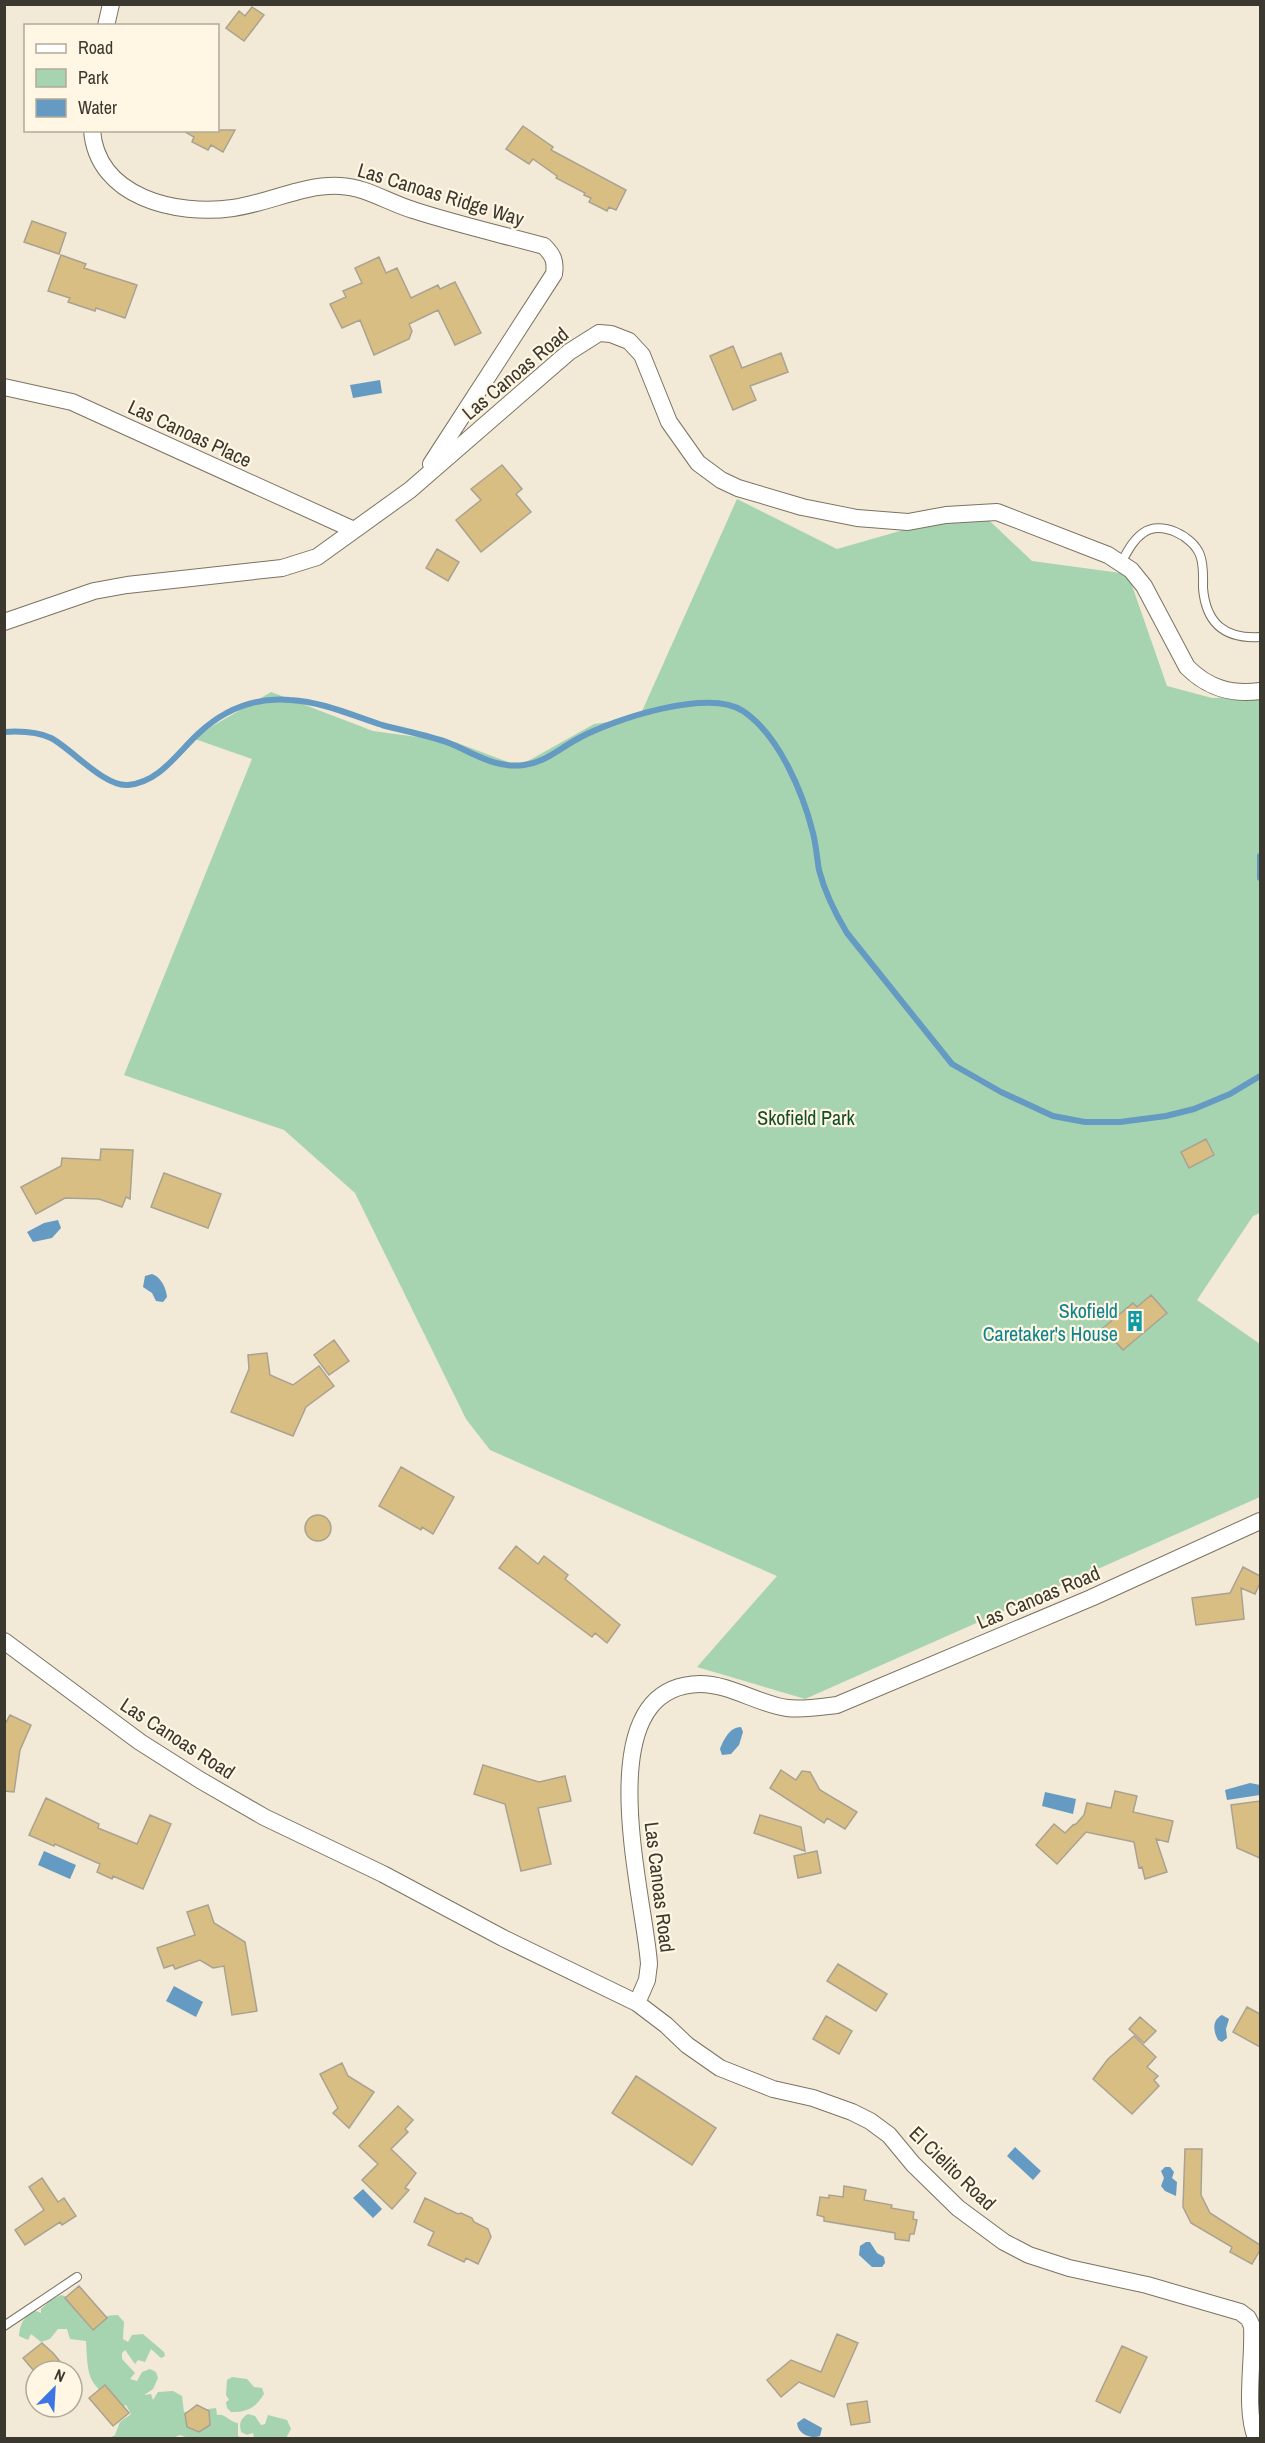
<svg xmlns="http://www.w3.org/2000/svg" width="1265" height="2443" font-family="'Archivo Narrow',sans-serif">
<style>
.green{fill:#a7d4b0}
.water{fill:#659ac2}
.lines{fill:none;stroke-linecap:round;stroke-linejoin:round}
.stream{stroke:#659ac2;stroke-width:6}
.building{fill:#d9be83;stroke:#aaa290;stroke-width:1.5}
.service-casing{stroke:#7b7362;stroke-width:10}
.minor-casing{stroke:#7b7362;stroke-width:18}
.service{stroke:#fff;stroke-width:8}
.minor{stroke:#fff;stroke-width:16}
.labels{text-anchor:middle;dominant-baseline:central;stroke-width:4.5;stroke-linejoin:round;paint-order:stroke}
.street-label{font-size:20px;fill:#3b3830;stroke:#fff6e3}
.park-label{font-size:20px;fill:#124e28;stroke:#fff6e3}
.culture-label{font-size:20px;fill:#0d838f;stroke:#fff6e3;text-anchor:end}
</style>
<rect width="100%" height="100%" fill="#f2e9d6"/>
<path class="green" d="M737,499L837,549L977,509L1032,561L1128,574L1167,686L1212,698L1260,697V1213L1253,1216L1197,1300L1260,1344V1497L805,1699L697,1667L777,1576L490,1450L466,1419L355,1193L284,1130L124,1075L252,759L192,738L271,692L373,731L455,742L519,766L594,724L639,718Z
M61,2295L68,2297L72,2306L92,2330C99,2319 104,2315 118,2315L124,2322L123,2339L128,2342L132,2335L143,2334L164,2352L165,2356L161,2358L151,2349L145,2362L138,2360L135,2364L125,2350L122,2353V2359L135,2373L130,2379L137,2381L142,2372L150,2369L156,2372L158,2378L153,2389L144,2395L151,2394L153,2400L158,2392L173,2391L182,2396L184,2412L216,2408L217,2415C226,2413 229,2422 238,2423V2436L241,2438H188L180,2435L173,2438H109L115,2435L120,2422L131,2414L126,2405L121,2407C88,2383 88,2381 86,2341L70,2339L67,2329H58L50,2339L41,2342L31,2334L28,2340L19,2336C20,2322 24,2317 36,2311L41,2313V2309L51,2300Z
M232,2377L247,2379L254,2387L262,2388L264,2394C255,2408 248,2412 231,2412L227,2408L226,2402L229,2400L226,2395L227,2380Z
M248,2414L255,2416L261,2425L265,2424L268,2415L287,2420L291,2429L286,2438H254L253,2433L247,2435L241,2432C239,2423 240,2419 248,2414Z"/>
<path class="water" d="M380,380L382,393L353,398L350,385Z
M58,1220L61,1228L52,1238L33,1242L27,1232L44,1223Z
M152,1274C161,1277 166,1288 167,1297L163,1302L156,1301L152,1293L143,1287L145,1276Z
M741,1727L743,1732L739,1745L731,1754L722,1755L720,1749C724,1739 730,1727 741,1727Z
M1250,1783L1260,1785V1795L1227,1800L1225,1790Z
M1045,1792L1076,1799L1073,1814L1042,1806Z
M44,1851L76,1865L70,1879L38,1865Z
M174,1986L203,2002L196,2017L166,2001Z
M1222,2015L1229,2019L1226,2029L1227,2038L1222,2042L1218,2040C1213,2031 1212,2020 1222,2015Z
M1015,2147L1041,2171L1033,2180L1007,2156Z
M1165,2167H1170L1174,2172L1172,2178L1177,2182L1176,2196L1165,2191L1161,2186L1164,2178L1161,2171Z
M363,2189L382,2209L373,2218L353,2198Z
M866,2242H870L877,2253L884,2257L885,2263L882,2267H872L859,2255L860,2246Z
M804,2418L822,2428L820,2436C811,2439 798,2435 797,2423Z"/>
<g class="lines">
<path class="stream" d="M4,732C19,731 38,732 51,738C72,749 104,787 128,785C160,782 177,753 199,733C225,709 255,697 290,700C323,702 351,715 382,725C404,731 428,735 449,743C474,753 495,769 524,765C547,762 561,747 581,737C615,719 709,688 743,711C779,735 803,793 813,833C816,845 817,858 819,870C825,893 835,913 847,933L952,1064L1001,1092L1053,1116L1085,1122H1120L1166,1116L1194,1109L1230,1094L1260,1076
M1260,856V878"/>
</g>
<path class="building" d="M252,7L264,15L244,41L226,28L239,11L245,16Z
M523,126L553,147L551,150L626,190L616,210L609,207L607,211L589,202L591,198L584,195L585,193L556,178L557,176L533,159L529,164L506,149Z
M182,130H235L223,152L211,145L208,150L192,142L194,137Z
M32,221L66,233L59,254L24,242Z
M61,255L86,264L84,268L137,285L125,318L96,308L95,311L68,302L70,298L48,291Z
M379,257L386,273L397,268L411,298L438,285L440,289L455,282L481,333L455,345L438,310L409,324L412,331L409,339L374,355L360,320L342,328L330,304L346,297L343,291L362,283L355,268Z
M733,346L742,368L781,353L788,372L750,386L756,400L733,410L710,356Z
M502,465L522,489L516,494L531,512L481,552L456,520L481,500L471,489Z
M437,549L459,562L448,581L426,568Z
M1206,1139L1214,1155L1189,1168L1181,1152Z
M101,1149L133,1150L130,1199L126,1197L122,1207L99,1199L65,1198L36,1214L21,1187L61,1166L62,1158L100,1160Z
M164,1173L221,1194L208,1228L151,1207Z
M1151,1295L1167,1313L1123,1350L1103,1328L1133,1303L1137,1307Z
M334,1340L349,1361L329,1375L314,1355Z
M267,1353L270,1375L293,1385L319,1366L334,1386L306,1407L293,1436L231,1412L249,1369L248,1355Z
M401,1467L454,1497L433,1534L422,1527L421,1530L379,1506Z
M305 1528a13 13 0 1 1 26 0a13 13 0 1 1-26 0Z
M516,1546L538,1564L544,1556L568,1575L565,1579L620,1625L607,1643L595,1633L592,1637L499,1568Z
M1243,1567L1260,1576V1583L1255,1594L1241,1588L1244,1619L1196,1625L1192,1598L1230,1593Z
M10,1715L31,1725L20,1750L14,1792L4,1791V1726Z
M483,1765L539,1782L565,1776L571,1801L538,1808L551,1864L521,1871L505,1804L474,1794Z
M781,1770L796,1780L802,1771L810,1772L820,1790L857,1812L845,1829L827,1818L824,1823L770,1788Z
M1115,1791L1137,1796L1133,1812L1173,1821L1168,1842L1156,1839L1167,1872L1145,1879L1142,1867L1139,1868L1134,1842L1086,1832L1057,1864L1036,1845L1054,1824L1065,1833L1073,1825L1076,1824L1084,1815L1087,1803L1111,1808Z
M46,1798L99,1824L98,1828L137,1844L150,1815L171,1824L143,1889L113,1876L112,1879L97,1872L100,1864L55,1844L54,1846L29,1835Z
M1260,1801V1858L1237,1848L1231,1805Z
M760,1815L801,1827L805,1851L754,1833Z
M817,1851L821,1873L798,1878L794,1856Z
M208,1905L214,1923L245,1942L257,2011L232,2015L224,1966L213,1968L200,1960L175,1969L173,1965L164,1968L157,1948L195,1935L187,1912Z
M838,1964L887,1994L876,2011L827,1981Z
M1247,2007L1260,2014V2047L1233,2032Z
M826,2016L852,2031L839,2054L813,2039Z
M1140,2017L1156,2031L1144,2043L1129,2029Z
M1134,2036L1156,2057L1147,2067L1158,2076L1154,2080L1159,2086L1132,2114L1093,2079L1108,2059Z
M342,2063L348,2076L374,2092L349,2128L333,2113L338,2108L320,2074Z
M636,2076L716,2128L692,2165L612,2113Z
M398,2106L413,2120L405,2129L408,2132L391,2149L416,2173L405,2188L409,2190L392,2209L362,2180L378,2164L359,2146Z
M1185,2149H1202L1201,2195L1210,2213L1260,2245V2250L1252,2264L1230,2252L1232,2247L1191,2223L1183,2207Z
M42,2178L58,2202L64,2198L76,2216L62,2225L60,2222L25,2245L15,2230L44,2210L29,2187Z
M844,2186L866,2190L864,2200L892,2205L891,2208L914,2212L913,2219L917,2220L914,2234H910L909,2241L895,2239V2233L824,2221V2217L817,2215L820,2197L829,2198V2195L843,2197Z
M425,2198L458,2214L461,2213L472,2218L474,2222L488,2229L491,2237L478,2264L466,2258L464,2262L428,2245L434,2232L414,2222Z
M79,2286L107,2318L93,2330L65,2298Z
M837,2334L858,2343L834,2397L799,2382L781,2397L767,2380L791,2360L821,2372Z
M42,2343L53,2353L68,2371H34L23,2358Z
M1122,2346L1147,2357L1120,2413L1096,2401Z
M105,2385L129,2413L113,2426L89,2398Z
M867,2401L870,2422L851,2425L847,2404Z
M197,2405L209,2411L210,2425L199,2432L187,2427L185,2414Z"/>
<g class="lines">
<defs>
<path id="service" d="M1121,563C1127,552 1133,540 1143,533C1161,520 1193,536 1200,555C1204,565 1203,577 1203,588C1206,624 1225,639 1260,637
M4,2326L77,2277"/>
<path id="minor" d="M106,26L111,4
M92,130C97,198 177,216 233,208C269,203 304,184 340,186C366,187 389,203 413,210C456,224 500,234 544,246C553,255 556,261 554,274L431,464
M4,387L72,402L354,530
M4,622L94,591L127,585L282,568L317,557L410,490L569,352L599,333L611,334L629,341L642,355L669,422L698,463L721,480L738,488L802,507L857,518L908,522L946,515L997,512L1108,555L1131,570L1144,586L1187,667C1208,688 1231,695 1260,691
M4,1641L140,1742L200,1780L264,1817L383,1874L503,1938L637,2003L666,2025L687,2045L720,2068L773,2089L813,2098L852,2112L870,2121L889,2135L913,2164L958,2208L1004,2242L1029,2255L1069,2268L1147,2285L1240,2312L1248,2318L1252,2326C1254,2360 1244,2408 1256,2438
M637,2003L647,1980L649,1964C645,1898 584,1686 700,1684C730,1684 758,1704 787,1708C804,1710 820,1707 837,1705L1091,1598L1260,1521"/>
</defs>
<use href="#service" class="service-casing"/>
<use href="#minor" class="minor-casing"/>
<use href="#service" class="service"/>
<use href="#minor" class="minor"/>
</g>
<defs>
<symbol id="building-bare" viewBox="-9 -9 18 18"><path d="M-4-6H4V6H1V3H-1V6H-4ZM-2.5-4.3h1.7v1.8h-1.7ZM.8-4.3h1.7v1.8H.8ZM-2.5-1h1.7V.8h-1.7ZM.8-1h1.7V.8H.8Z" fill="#0f9aa8" stroke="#fff6e3" stroke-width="2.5" paint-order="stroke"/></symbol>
</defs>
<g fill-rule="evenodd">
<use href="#building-bare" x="1120" y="1306" width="30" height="30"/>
</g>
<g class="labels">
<g class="street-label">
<text transform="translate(441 194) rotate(17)">Las Canoas Ridge Way</text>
<text transform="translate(515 373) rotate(-40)">Las Canoas Road</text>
<text transform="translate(190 433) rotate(25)">Las Canoas Place</text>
<text transform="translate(1038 1597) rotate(-23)">Las Canoas Road</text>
<text transform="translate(178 1738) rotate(33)">Las Canoas Road</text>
<text transform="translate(660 1887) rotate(83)">Las Canoas Road</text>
<text transform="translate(953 2168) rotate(44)">El Cielito Road</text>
</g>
<g class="park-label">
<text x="806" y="1117">Skofield Park</text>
</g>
<g class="culture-label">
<text x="1118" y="1310">Skofield<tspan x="1118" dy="23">Caretaker's House</tspan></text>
</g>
</g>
<rect width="1265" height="2443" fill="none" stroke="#3b3830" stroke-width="12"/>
<rect x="24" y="24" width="195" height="108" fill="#fff6e3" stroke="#b1aa9b" stroke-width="1.5"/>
<rect x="36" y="44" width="30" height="9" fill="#ffffff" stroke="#b1aa9b" stroke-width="1.5"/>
<text x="78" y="54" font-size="18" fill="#3b3830">Road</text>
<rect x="36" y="69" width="30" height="18" fill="#a7d4b0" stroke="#b1aa9b" stroke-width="1.5"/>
<text x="78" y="84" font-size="18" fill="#3b3830">Park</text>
<rect x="36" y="99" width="30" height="18" fill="#659ac2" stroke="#b1aa9b" stroke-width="1.5"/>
<text x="78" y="114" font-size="18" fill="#3b3830">Water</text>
<g transform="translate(54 2389) rotate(24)"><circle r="28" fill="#fff6e3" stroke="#b1aa9b" stroke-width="1.5"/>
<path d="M0-4.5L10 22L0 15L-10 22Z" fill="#3d75e5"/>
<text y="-9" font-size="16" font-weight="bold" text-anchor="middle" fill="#3b3830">N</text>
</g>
</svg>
